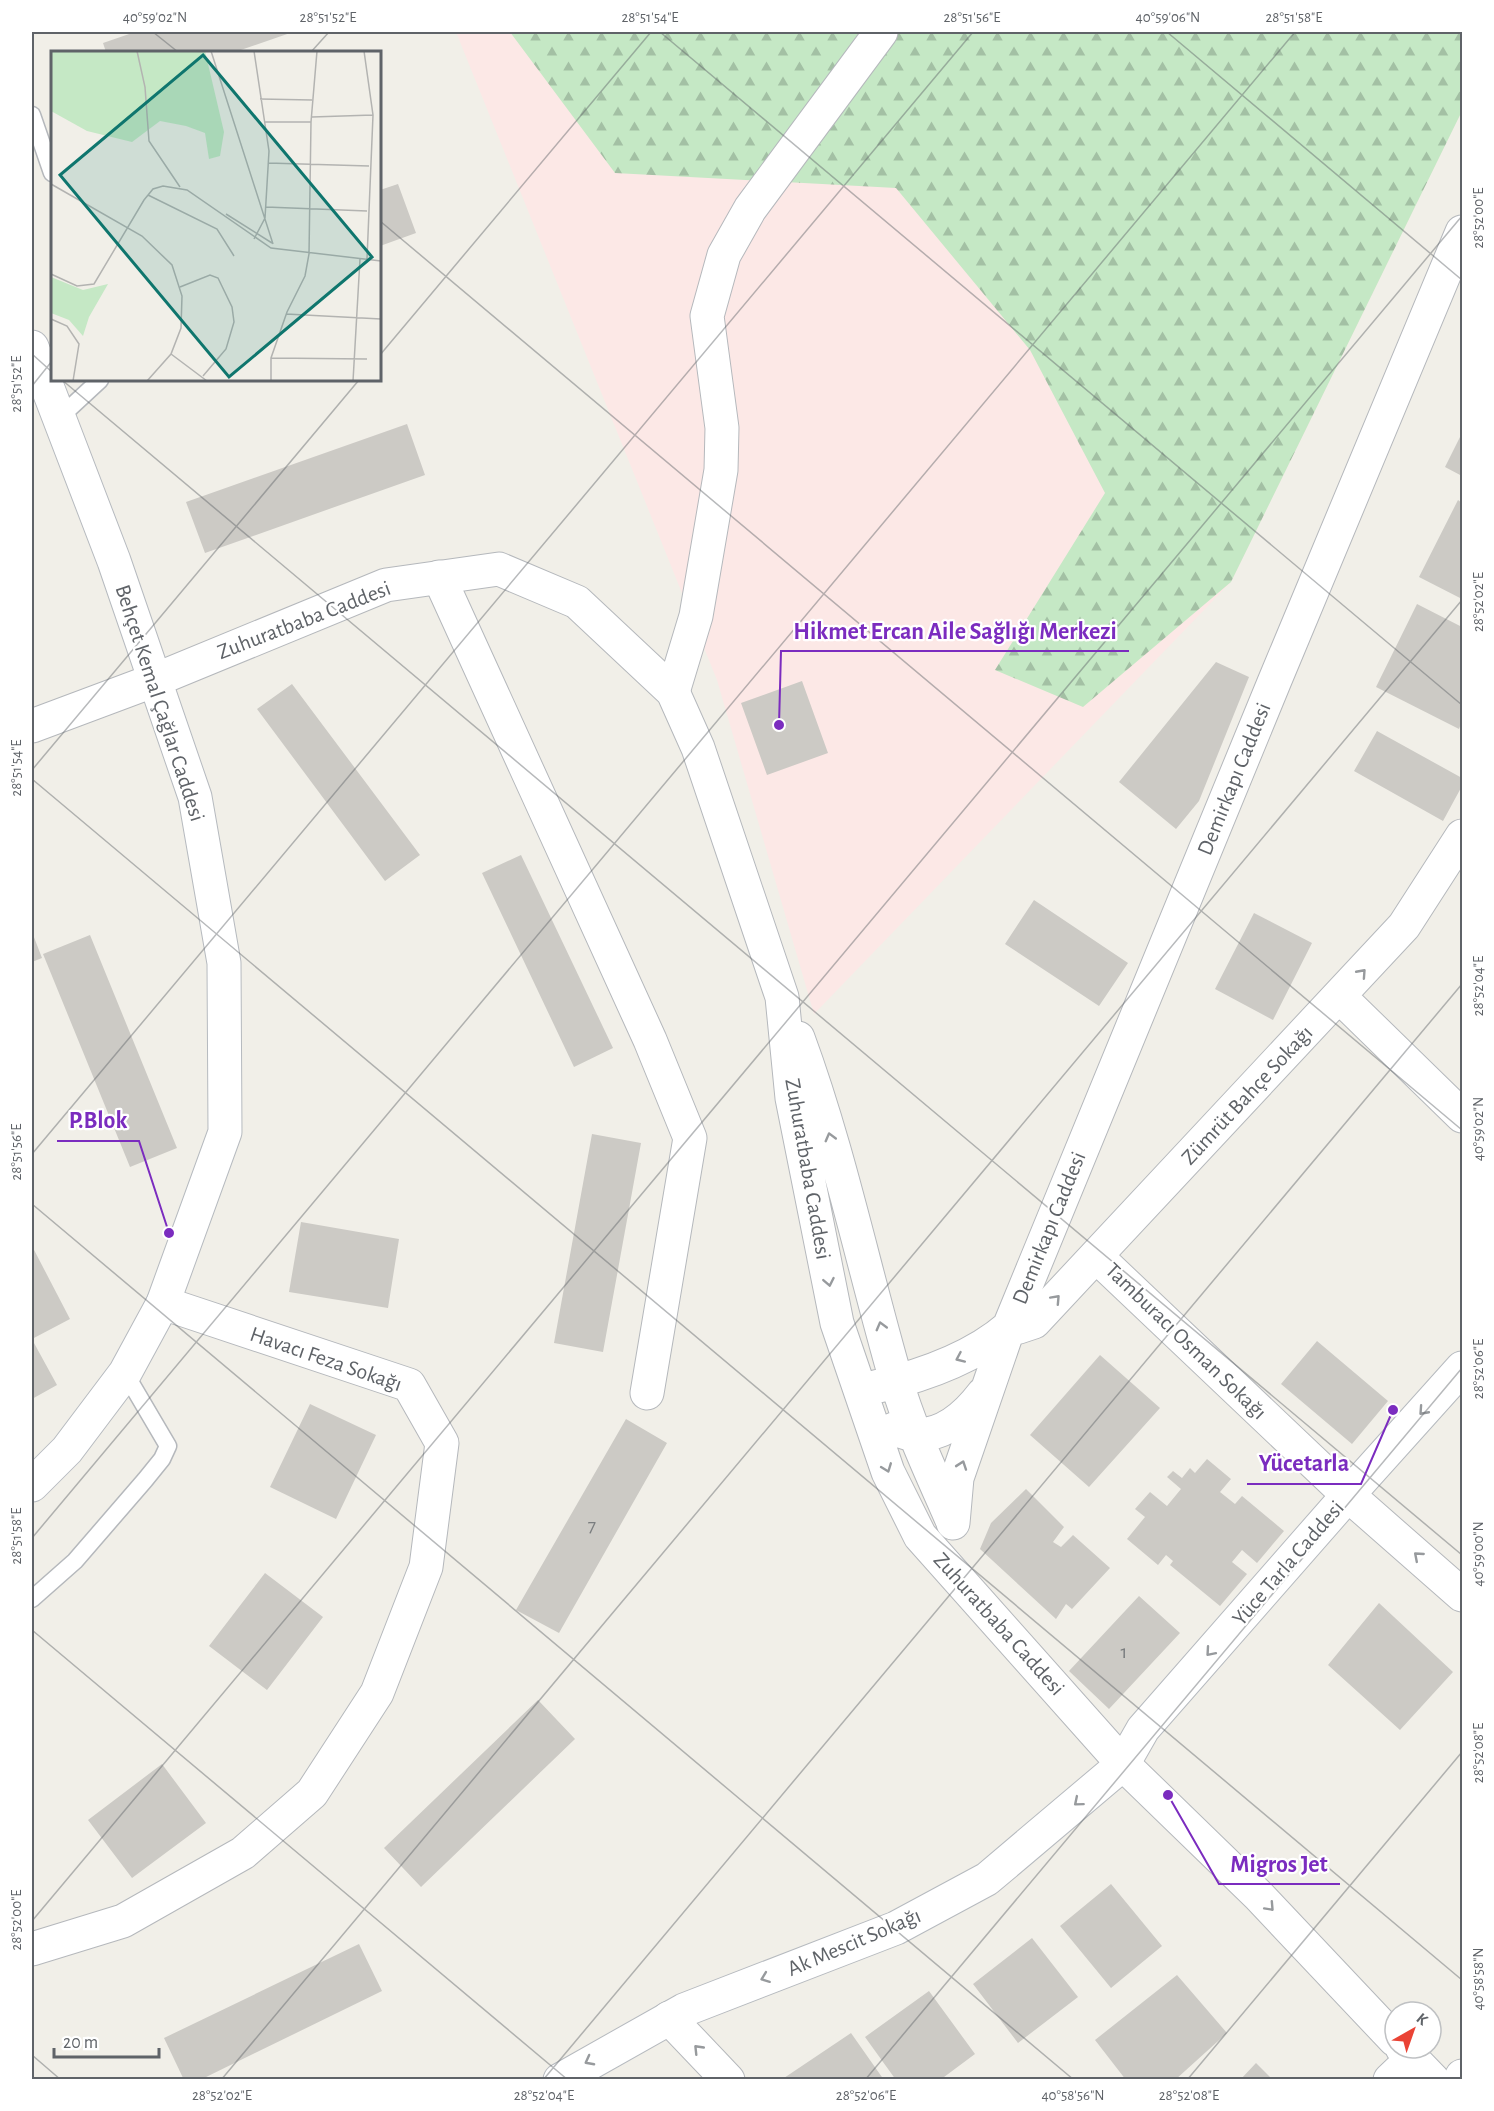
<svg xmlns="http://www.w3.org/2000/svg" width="1494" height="2111" font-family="'Alegreya Sans',sans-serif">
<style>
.medical{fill:#fce8e6}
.forest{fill:url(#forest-firs)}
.building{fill:#cccac5}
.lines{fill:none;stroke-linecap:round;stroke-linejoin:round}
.service-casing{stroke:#b5b8bc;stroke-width:19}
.minor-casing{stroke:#b5b8bc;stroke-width:35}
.tertiary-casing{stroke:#b5b8bc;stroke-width:35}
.secondary-casing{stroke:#b6babf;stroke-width:35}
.service{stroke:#fff;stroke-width:16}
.minor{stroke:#fff;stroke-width:33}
.tertiary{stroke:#fff;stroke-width:33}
.secondary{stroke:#fff;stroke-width:33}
.oneway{stroke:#979a9d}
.ticks{fill:none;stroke:#5f6368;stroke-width:1.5;stroke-opacity:0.45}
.labels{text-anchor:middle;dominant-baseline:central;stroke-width:4.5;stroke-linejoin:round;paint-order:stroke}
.number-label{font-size:20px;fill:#7a7d7f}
.street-label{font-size:22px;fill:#5f6368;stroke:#fff}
.inset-road{fill:none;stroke:#b3b3b1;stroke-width:1.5}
.view{fill:#0f766e;fill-opacity:0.15;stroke:#0f766e;stroke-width:3}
.inset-edge{fill:none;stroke:#5f6368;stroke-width:3}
.leader{fill:none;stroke:#7b2cbf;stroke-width:2}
.callout-dot{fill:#7b2cbf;stroke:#fff;stroke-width:2}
.callout-label{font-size:24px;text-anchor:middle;font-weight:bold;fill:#7b2cbf;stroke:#fff;stroke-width:4.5;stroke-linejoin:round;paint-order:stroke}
.neatline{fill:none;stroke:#5f6368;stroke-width:2}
.ticks-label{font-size:15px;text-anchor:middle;fill:#5f6368}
</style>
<defs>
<pattern id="forest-firs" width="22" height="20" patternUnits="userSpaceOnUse" patternTransform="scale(1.5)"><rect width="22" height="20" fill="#c5e8c5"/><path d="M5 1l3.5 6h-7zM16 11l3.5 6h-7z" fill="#a3c0a4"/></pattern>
</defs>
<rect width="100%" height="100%" fill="#f1efe8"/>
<path class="medical" d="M456,32H1462V111L1231,582L814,1014L717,680Z"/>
<path class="forest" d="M510,32H1462V111L1231,582L1083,707L995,670L1105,493L1030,350L896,188L615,173Z"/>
<path class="building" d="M135,32H293L235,52H106L103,43Z
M398,184L416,233L380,246V190Z
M407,424L425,475L205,553L186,502Z
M1462,433V476L1445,467Z
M1458,500L1462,503V599L1419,577Z
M1417,604L1462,627V721L1459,729L1376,687Z
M1216,662L1249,677L1199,801L1176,829L1119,782Z
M802,681L828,753L767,775L741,703Z
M292,684L420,855L385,881L257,709Z
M1377,731L1462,778V786L1443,821L1354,771Z
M521,855L613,1048L574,1067L482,873Z
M1034,900L1128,963L1099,1006L1005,944Z
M1254,913L1312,943L1273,1020L1215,989Z
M32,932L42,958L32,962Z
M90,935L177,1148L130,1167L43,954Z
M592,1134L641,1143L603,1352L554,1343Z
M301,1222L399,1239L388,1308L289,1292Z
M32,1246L70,1319L32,1339Z
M1317,1341L1388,1401L1352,1444L1281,1384Z
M34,1343L57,1385L32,1399V1345Z
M1100,1355L1160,1408L1089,1487L1030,1435Z
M310,1404L376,1435L336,1519L270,1487Z
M626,1419L667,1443L559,1633L516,1610Z
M1207,1459L1231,1479L1220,1492L1235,1504L1242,1496L1284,1531L1257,1563L1242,1550L1232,1562L1247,1574L1220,1606L1170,1565L1173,1561L1166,1555L1158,1565L1127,1539L1145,1517L1135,1509L1150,1492L1167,1506L1181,1489L1167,1477L1173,1471L1182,1478L1190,1468L1195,1473Z
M1026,1489L1064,1527L1053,1542L1061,1547L1073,1535L1110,1568L1072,1609L1066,1604L1056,1619L980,1549L991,1523Z
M265,1573L323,1617L267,1690L209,1646Z
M1139,1596L1180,1633L1109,1709L1069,1671Z
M1379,1603L1453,1672L1400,1730L1328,1665Z
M538,1700L575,1739L421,1887L384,1848Z
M162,1764L206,1823L132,1878L88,1820Z
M1111,1884L1162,1946L1111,1988L1060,1926Z
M1032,1938L1078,1997L1018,2043L973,1984Z
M359,1944L382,1991L200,2080H184L164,2038Z
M1177,1975L1227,2033L1175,2080H1126L1095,2040Z
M929,1991L975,2054L940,2080H896L865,2037Z
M851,2033L884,2080H781Z
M1256,2063L1273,2080H1240Z"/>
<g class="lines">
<defs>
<path id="service" d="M32,115L52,173
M59,418L100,380
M32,1599L75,1561L145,1480L162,1459L168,1446L125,1373"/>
<path id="minor" d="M439,577L650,1040L690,1138L647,1393
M673,692L696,616L721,470L722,428L707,316L724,255L750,209L881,32
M32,726L155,680
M1340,997L1462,1116
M1096,1256L1348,1495L1462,1595
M1009,1327H1019L1034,1322L1404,926L1462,836
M32,1949L123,1921L243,1853L312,1793L377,1693L426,1567L442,1443L409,1385L163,1303
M669,2018L728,2080
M1390,2080L1412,2059
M1460,2080L1462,2076"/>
<path id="tertiary" d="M155,680L386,585L499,569L577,602L673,692L698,748L782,997L792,1098L837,1323L888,1472L920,1536L1123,1764L1259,1896L1395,2040
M798,1038C839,1149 863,1266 896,1380C910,1428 932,1474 952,1520
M875,1387C922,1376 972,1359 1009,1327
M894,1429C901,1431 910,1435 917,1435C945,1435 967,1415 983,1394
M953,1523L957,1478L1009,1327L1275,680L1462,232
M1402,2048L1433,2080"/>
<path id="secondary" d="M32,347L114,561L195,797L224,963L225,1132L163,1303L125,1373L67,1450L32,1485
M560,2080L684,2010L896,1928L987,1879L1123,1764L1143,1729L1348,1495L1462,1368"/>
</defs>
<use href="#service" class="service-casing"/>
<use href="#minor" class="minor-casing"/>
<use href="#tertiary" class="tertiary-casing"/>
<use href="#secondary" class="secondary-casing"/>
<use href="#service" class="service"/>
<use href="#minor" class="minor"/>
<use href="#tertiary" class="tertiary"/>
<use href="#secondary" class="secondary"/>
</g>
<defs><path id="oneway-chevron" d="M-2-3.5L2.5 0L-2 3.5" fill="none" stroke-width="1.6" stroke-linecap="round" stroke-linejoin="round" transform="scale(1.5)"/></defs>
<g class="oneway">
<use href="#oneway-chevron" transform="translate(1362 973) rotate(-48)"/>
<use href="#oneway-chevron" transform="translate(830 1137) rotate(-105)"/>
<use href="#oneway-chevron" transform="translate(829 1282) rotate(79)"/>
<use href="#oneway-chevron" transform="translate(1056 1299) rotate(-47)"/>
<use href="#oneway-chevron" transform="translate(881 1326) rotate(-105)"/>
<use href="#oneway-chevron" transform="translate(960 1358) rotate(156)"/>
<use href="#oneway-chevron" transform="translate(1423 1411) rotate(132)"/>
<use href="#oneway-chevron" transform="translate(962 1465) rotate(-71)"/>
<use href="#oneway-chevron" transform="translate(887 1468) rotate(69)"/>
<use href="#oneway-chevron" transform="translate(1418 1556) rotate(-139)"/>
<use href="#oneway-chevron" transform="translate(1210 1652) rotate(131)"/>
<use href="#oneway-chevron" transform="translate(1078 1802) rotate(140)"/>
<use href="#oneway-chevron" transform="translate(1270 1907) rotate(47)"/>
<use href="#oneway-chevron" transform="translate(765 1978) rotate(159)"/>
<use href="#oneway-chevron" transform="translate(698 2049) rotate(-134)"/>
<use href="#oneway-chevron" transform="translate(589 2061) rotate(152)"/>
</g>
<path class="ticks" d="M153,32L178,52M660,32L1462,705M1167,32L1462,280M311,52L329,32M380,221L1462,1130M32,354L52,372M380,355L651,32M62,380L1462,1555M32,386L52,361M32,770L359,380M32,779L1462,1980M32,1154L973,32M32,1204L1074,2080M32,1538L1295,32M32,1630L568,2080M32,1921L1462,216M32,2055L61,2080M221,2080L1462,600M543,2080L1462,984M865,2080L1462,1368M1187,2080L1462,1752"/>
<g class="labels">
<g class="number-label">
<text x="592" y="1526">7</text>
<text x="1124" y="1652">1</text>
</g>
<g class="street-label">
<text transform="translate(304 620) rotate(-21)">Zuhuratbaba Caddesi</text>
<text transform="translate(160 703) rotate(72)">Behçet Kemal Çağlar Caddesi</text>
<text transform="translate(1234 779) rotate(-68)">Demirkapı Caddesi</text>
<text transform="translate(1247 1095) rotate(-47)">Zümrüt Bahçe Sokağı</text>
<text transform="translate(808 1169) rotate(80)">Zuhuratbaba Caddesi</text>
<text transform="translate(1049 1228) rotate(-68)">Demirkapı Caddesi</text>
<text transform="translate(1186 1341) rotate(44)">Tamburacı Osman Sokağı</text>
<text transform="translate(326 1359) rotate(19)">Havacı Feza Sokağı</text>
<text transform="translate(1288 1563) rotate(-49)">Yüce Tarla Caddesi</text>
<text transform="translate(999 1624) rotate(48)">Zuhuratbaba Caddesi</text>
<text transform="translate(854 1942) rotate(-23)">Ak Mescit Sokağı</text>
</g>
</g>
<g transform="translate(51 51)">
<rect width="330" height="330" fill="#f1efe8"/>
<path d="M0,0H154L173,81L169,105L158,108L154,82L135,75L109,70L81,91L36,80L0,60Z" fill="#c5e8c5"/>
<path d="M0,226L32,239L57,233L38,266L32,285L18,269L0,262Z" fill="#c5e8c5"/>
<path class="inset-road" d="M86,0L94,36L98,90L129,136M160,0L222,193M313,0L322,64L316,208M209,48L261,49M261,66L322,64M214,71H260M217,112L318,115M0,133L91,185L121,214L131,245L130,277L120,303L96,330M97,144L166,178L183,205M215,156L316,160M175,163L221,192M203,188L214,167L218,100L203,0M0,223L26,235L43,233L93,149L102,138L112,135L136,139L220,197L330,210M129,236L159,224L167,227L181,256L183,271L175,298L152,325M235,263L330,268M0,268L16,275L28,293L22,330M120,303L156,330M220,307L316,308M220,330V307L236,261L254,225L258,203L260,71L266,0M302,330L309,208"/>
<path class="view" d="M152,4L321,206L178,326L9,124Z"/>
<rect width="330" height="330" class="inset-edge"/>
</g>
<path class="leader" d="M779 725L781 651H1129M169 1233L139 1141H57M1393 1410L1361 1484H1247M1168 1795L1219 1884H1340"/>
<g class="callout-dot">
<circle cx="779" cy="725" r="6"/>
<circle cx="169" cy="1233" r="6"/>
<circle cx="1393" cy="1410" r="6"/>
<circle cx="1168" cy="1795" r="6"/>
</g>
<g class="callout-label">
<text x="955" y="639">Hikmet Ercan Aile Sağlığı Merkezi</text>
<text x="98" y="1128">P.Blok</text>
<text x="1304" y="1471">Yücetarla</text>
<text x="1279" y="1872">Migros Jet</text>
</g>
<rect width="1494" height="2111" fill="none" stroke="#ffffff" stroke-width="66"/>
<g transform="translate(1413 2030) rotate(40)"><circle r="28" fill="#ffffff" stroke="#bfc1c3" stroke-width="1.5"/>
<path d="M0-4.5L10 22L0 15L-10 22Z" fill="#ea4335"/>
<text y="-9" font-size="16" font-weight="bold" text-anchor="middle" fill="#5f6368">K</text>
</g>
<path d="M54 2048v9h105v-9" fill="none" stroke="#5f6368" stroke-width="3"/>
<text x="63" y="2048" font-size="18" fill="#5f6368" stroke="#ffffff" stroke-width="4.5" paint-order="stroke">20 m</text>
<rect x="33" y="33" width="1428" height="2045" class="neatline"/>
<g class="ticks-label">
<text x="155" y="22">40°59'02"N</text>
<text x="328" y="22">28°51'52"E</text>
<text x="650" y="22">28°51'54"E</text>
<text x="972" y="22">28°51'56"E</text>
<text x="1168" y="22">40°59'06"N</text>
<text x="1294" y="22">28°51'58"E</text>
<text transform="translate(1478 218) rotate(-90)" y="5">28°52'00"E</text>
<text transform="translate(16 384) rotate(-90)" y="5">28°51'52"E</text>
<text transform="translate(1478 602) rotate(-90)" y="5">28°52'02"E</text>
<text transform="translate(16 768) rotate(-90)" y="5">28°51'54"E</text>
<text transform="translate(1478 986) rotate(-90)" y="5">28°52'04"E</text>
<text transform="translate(1478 1129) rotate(-90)" y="5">40°59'02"N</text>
<text transform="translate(16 1152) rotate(-90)" y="5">28°51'56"E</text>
<text transform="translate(1478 1369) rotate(-90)" y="5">28°52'06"E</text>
<text transform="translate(16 1536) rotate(-90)" y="5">28°51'58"E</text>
<text transform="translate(1478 1554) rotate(-90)" y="5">40°59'00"N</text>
<text transform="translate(1478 1753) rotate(-90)" y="5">28°52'08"E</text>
<text transform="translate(16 1920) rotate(-90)" y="5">28°52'00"E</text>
<text transform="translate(1478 1979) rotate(-90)" y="5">40°58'58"N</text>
<text x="222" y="2100">28°52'02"E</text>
<text x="544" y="2100">28°52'04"E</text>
<text x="866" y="2100">28°52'06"E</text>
<text x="1073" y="2100">40°58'56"N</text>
<text x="1189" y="2100">28°52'08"E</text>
</g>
</svg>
